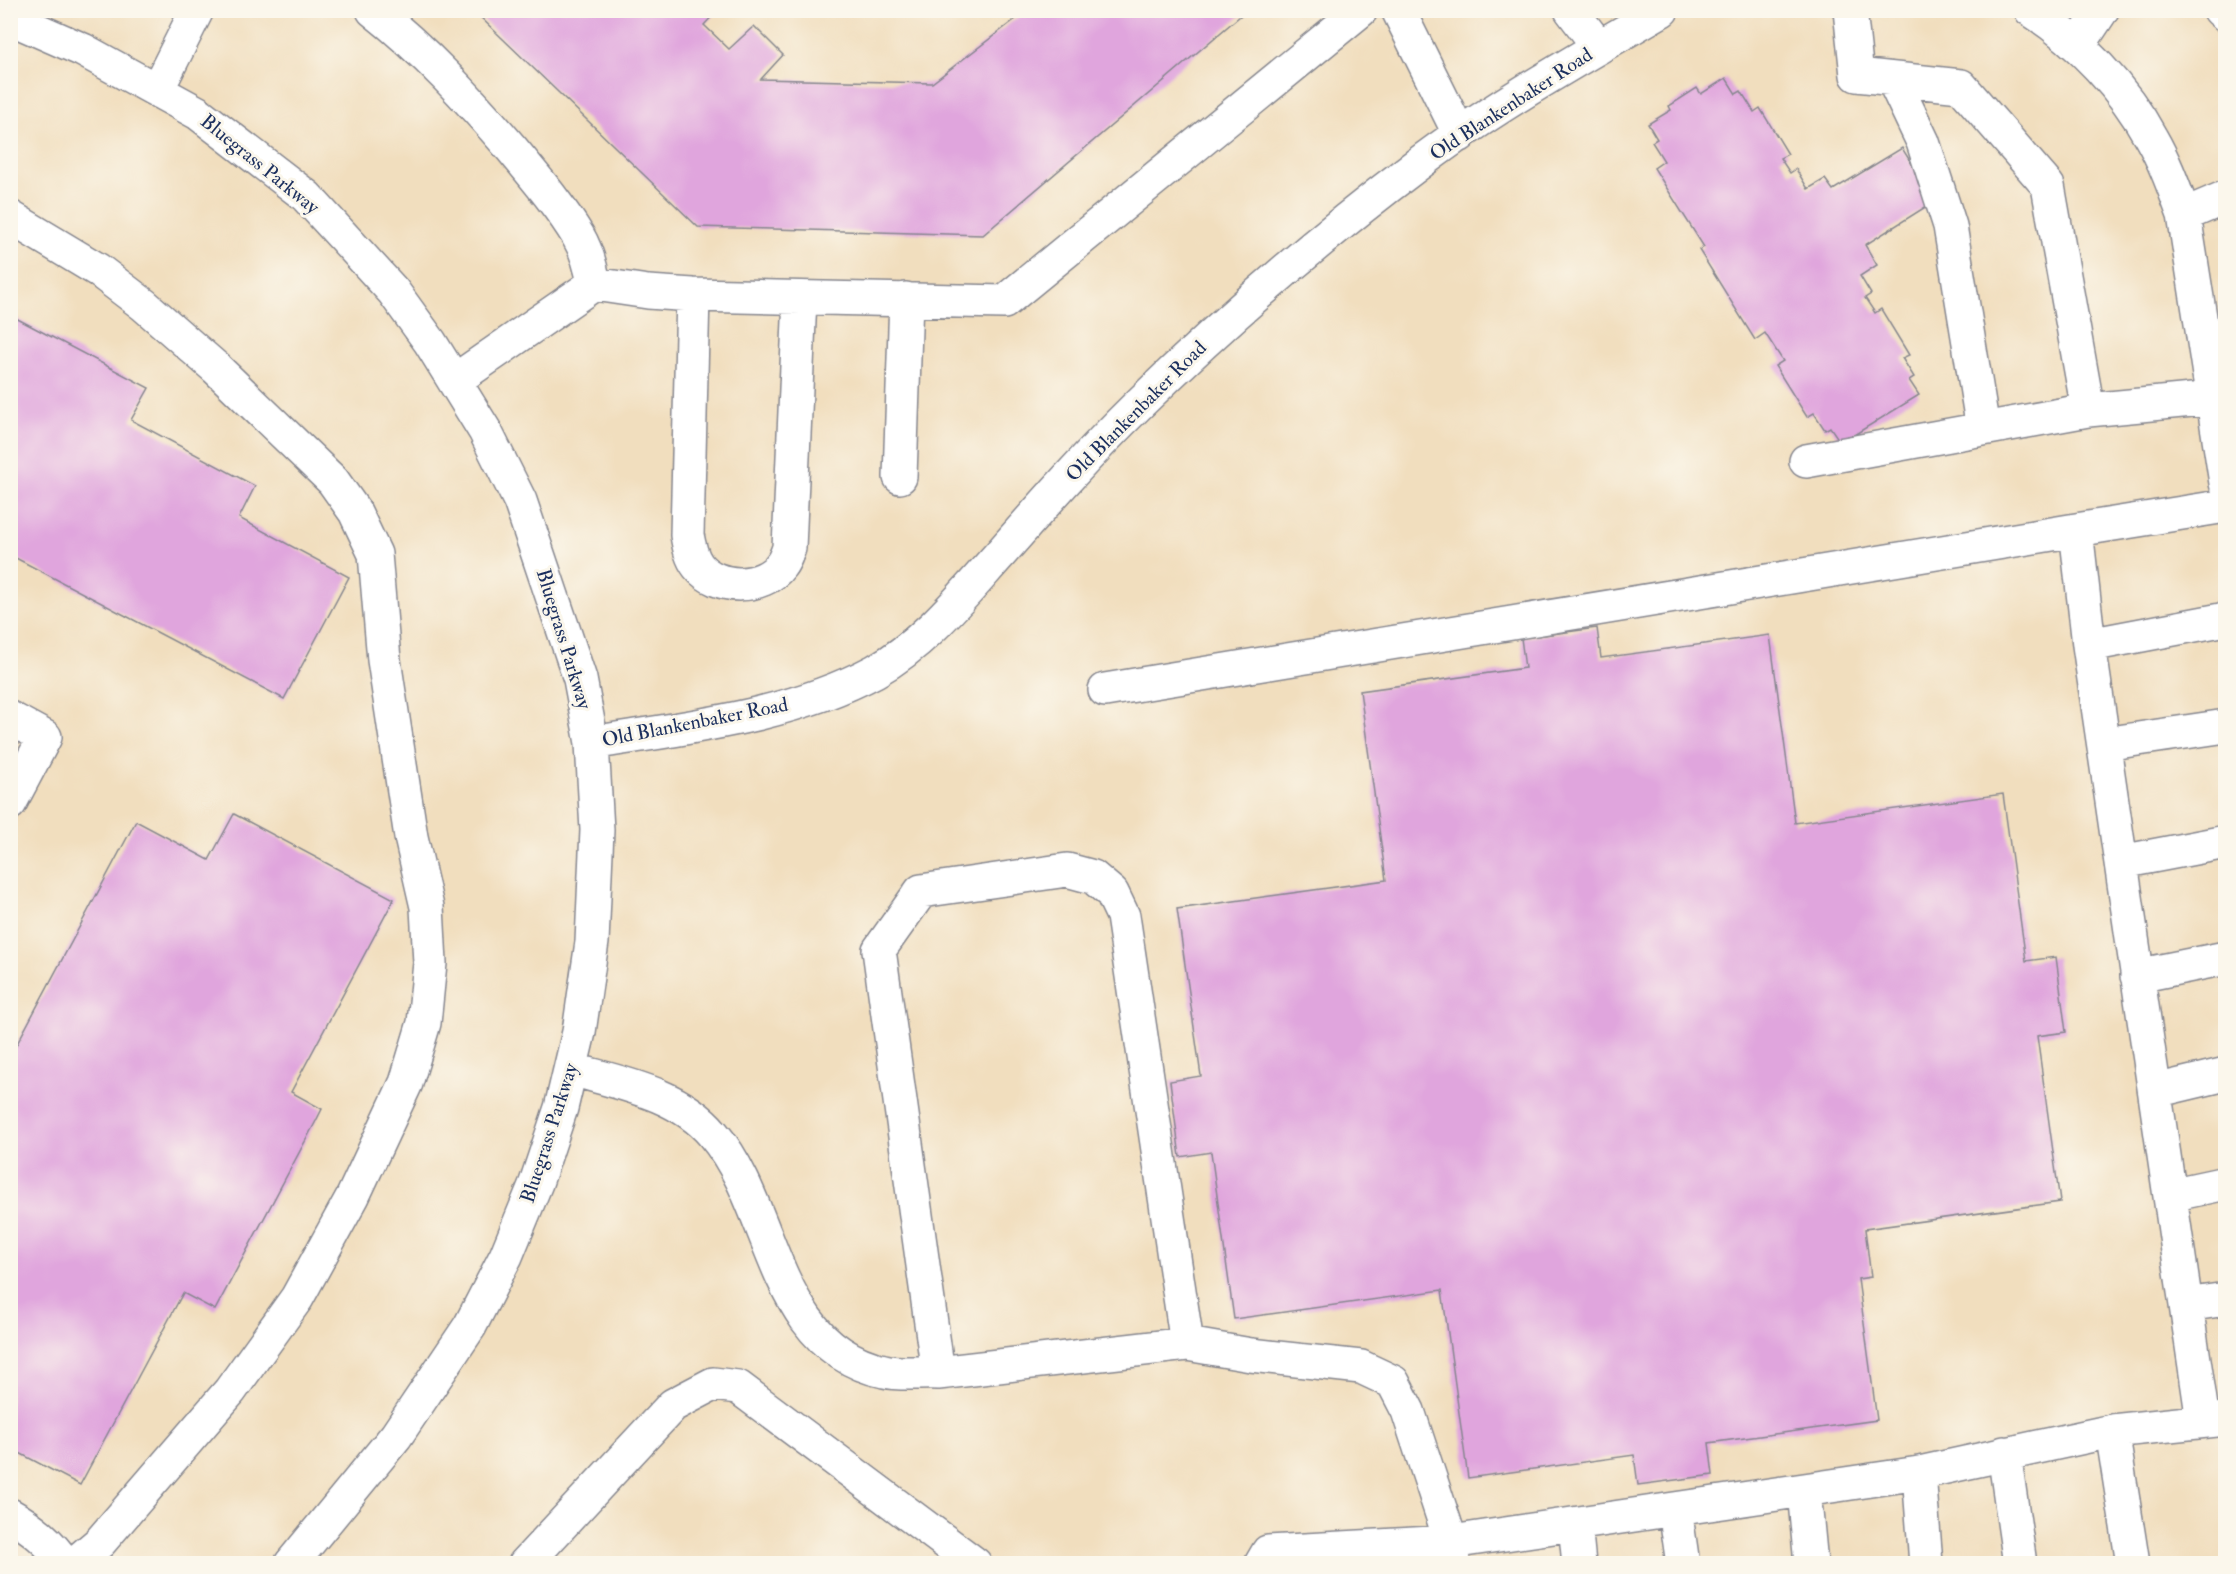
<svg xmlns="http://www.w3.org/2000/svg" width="2236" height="1574" font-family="'IM FELL Double Pica',serif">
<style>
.building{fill:#e0a5dd}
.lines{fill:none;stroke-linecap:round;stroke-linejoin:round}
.minor-casing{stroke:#86868e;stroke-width:36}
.minor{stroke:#fff;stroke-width:33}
.labels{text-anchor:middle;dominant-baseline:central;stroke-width:6;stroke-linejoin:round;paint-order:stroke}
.street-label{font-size:20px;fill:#1b2f5e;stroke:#fbf7ec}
</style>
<rect width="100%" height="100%" fill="#fbf7ec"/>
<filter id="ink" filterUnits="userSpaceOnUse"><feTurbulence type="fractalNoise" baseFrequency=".0167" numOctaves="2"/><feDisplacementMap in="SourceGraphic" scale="12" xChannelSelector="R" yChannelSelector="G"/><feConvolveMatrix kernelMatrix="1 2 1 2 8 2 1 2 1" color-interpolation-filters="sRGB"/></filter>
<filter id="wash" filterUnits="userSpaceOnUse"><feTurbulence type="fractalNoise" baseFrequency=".008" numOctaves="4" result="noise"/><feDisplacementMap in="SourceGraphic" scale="24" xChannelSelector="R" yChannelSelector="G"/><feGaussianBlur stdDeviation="1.35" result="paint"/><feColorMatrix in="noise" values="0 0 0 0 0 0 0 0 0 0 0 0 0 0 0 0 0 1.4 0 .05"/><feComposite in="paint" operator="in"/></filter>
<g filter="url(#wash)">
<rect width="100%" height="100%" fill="#f1debe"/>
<g id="blocks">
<path class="building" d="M473,10H718L704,25L729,49L754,26L783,55L761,79L932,83L1022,14L1019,10H1247L983,235L698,227Z
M1726,78L1736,94L1741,91L1754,112L1760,108L1788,154L1780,158L1790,173L1796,169L1808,189L1825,179L1833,190L1902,148L1935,201L1865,245L1877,265L1860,276L1871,294L1865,298L1875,313L1881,309L1909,355L1902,358L1914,377L1909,380L1919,395L1841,443L1830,427L1825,430L1814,413L1807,417L1775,366L1783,361L1765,333L1755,340L1699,250L1704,247L1654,168L1664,161L1652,142L1657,139L1648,124L1671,110L1669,106L1697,88L1701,94Z
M10,315L149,388L131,420L255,486L239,518L349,577L284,699L10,555Z
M1597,628L1601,658L1770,635L1795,823L2003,794L2026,961L2056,957L2066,1032L2037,1036L2060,1202L1865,1229L1871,1277L1858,1279L1877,1420L1709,1443L1713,1475L1638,1485L1634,1455L1468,1478L1442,1290L1234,1319L1211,1152L1180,1157L1170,1081L1201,1076L1177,909L1386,880L1360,691L1525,668L1521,638Z
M234,814L394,899L291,1092L322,1109L316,1121L215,1310L183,1293L80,1485L10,1448V1057L136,821L209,860Z"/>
</g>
</g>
<g filter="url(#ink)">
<use href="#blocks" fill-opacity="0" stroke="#86868e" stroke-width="1.5"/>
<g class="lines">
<defs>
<path id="minor" d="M373,10C425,51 469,99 512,149C535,177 560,206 578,236C587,251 591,267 594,284
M1398,10L1460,135
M1571,10L1599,47
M1850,10L1857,75L1961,86L2048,186L2088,410L2213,398
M2031,10C2079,41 2124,88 2151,138C2165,162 2174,188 2184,215L2226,483
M2220,10L2226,15
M10,18L83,50L198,113L306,196L393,291L430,342L485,431L520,501L580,679L592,743L597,830L592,942L579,1032L561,1108L536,1183L506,1256L470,1326L396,1436L291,1564
M2078,46L2102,10
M1893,79L1923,142L1950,226L1983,429
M157,90L197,10
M2184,215L2226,197
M10,217L98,270L144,305L216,368L333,481L355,512L375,554L384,660L411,837L427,907L430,963L424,1023L406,1083L353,1196L297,1298L230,1391L100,1542L74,1564
M693,295L687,535C689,546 691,557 698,566C717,590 763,590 781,565C785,560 787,553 789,548L800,298
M454,381L594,284L648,292L693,295L1004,302L1361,10
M1806,461L2088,410
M900,477L906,299
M2076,530L2226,506
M2089,645L2226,619
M1105,690L2076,530L2089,645L2203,1421
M10,718L45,737L10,803
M592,743C687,727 789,717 875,671C925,643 963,595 1001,553C1045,503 1089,453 1137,406C1224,321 1317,240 1414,167C1491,108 1577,60 1662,10
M2104,744L2226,726
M2121,862L2226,842
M2137,976L2226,958
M571,1069C619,1083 679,1093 713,1134C776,1207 771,1347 884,1371C900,1375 921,1372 938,1373L879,950L921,891L1067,870L1093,877L1112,893L1123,916L1187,1344L938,1373
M2155,1091L2226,1074
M2170,1195L2226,1183
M2186,1305L2226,1299
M1187,1344L1251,1355L1361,1367L1393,1382L1408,1411L1451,1542L1453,1563
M2112,1431L2133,1564
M2004,1453L2020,1564
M1919,1473L1926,1564
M1804,1491L1811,1564
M1675,1509L1683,1564
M10,1515C33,1528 50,1542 65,1564
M1575,1524L1579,1564
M525,1564L673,1405L713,1384L738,1387L975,1564
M1261,1564L1268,1552L1451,1542L1919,1473L2112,1431L2226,1419"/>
</defs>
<use href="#minor" class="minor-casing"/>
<use href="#minor" class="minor"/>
</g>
</g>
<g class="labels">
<g class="street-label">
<text transform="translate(1511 104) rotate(-33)">Old Blankenbaker Road</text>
<text transform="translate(260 164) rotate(39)">Bluegrass Parkway</text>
<text transform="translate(1136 411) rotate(-45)">Old Blankenbaker Road</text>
<text transform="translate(564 639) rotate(73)">Bluegrass Parkway</text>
<text transform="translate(695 722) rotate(-11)">Old Blankenbaker Road</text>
<text transform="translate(549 1133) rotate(-72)">Bluegrass Parkway</text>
</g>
</g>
<rect width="2236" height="1574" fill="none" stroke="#fbf7ec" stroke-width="36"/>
</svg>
